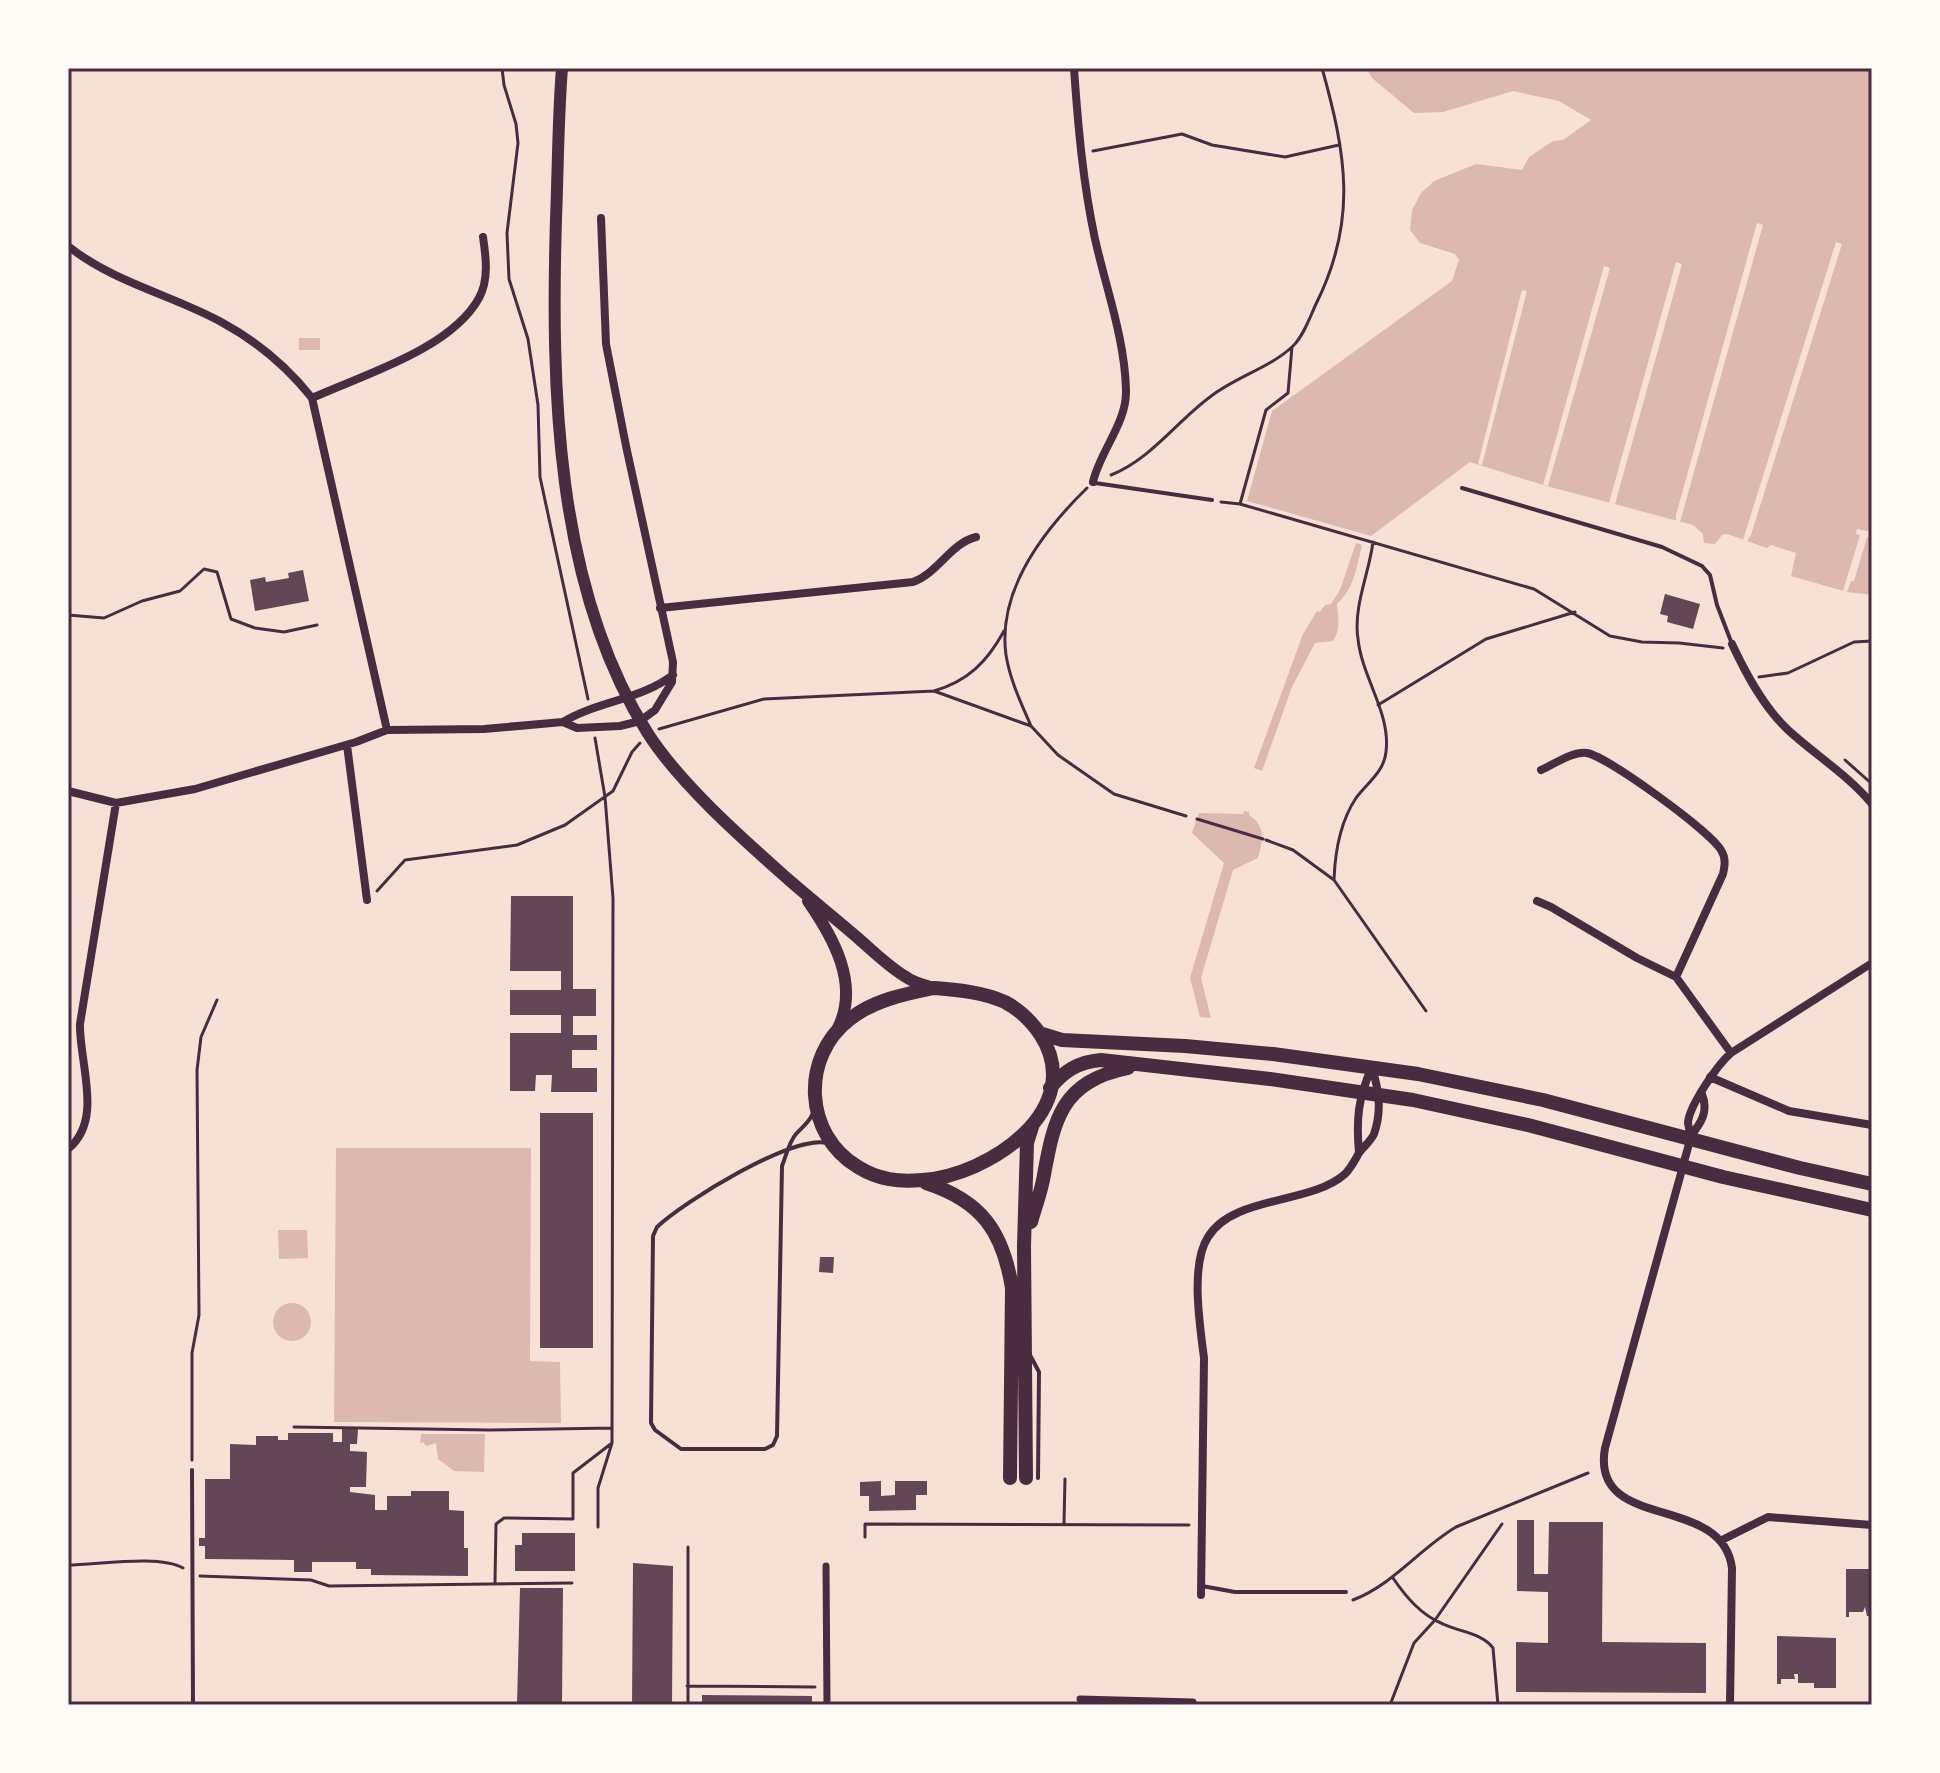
<svg xmlns="http://www.w3.org/2000/svg" width="1940" height="1773" font-family="'Roboto Condensed',sans-serif">
<style>
.water{fill:#dcb8b0}
.pier{fill:#f7e1d7}
.building{fill:#644757}
.lines{fill:none;stroke-linecap:round;stroke-linejoin:round}
.path{stroke:#4a2c40;stroke-width:3}
.service{stroke:#4a2c40;stroke-width:4}
.pedestrian{stroke:#4a2c40;stroke-width:7}
.minor{stroke:#4a2c40;stroke-width:8}
.secondary{stroke:#4a2c40;stroke-width:12}
.primary{stroke:#4a2c40;stroke-width:14}
.neatline{fill:none;stroke:#4a2c40;stroke-width:3}
</style>
<rect width="100%" height="100%" fill="#f7e1d7"/>
<path class="water" d="M1366,68H1872V595L1847,592L1791,576L1796,553L1771,545L1767,548L1727,534L1722,535L1715,544L1704,543L1703,534L1693,525L1543,485L1470,462L1371,536L1247,501L1272,411L1452,281L1459,260L1455,254L1420,243L1410,230L1412,210L1421,193L1434,181L1476,164L1522,170L1529,157L1553,141L1563,140L1591,120L1559,101L1513,91L1443,112L1414,113L1372,78Z
M299,338H320V350H299Z
M1356,543L1362,545C1357,566 1354,589 1337,604C1338,618 1341,628 1333,641L1315,643L1292,687L1262,771L1254,768L1303,634L1317,611L1320,612L1325,605L1331,604L1340,590Z
M1244,811L1249,812V815C1266,826 1263,840 1258,858L1233,870L1201,978L1211,1018L1200,1017L1190,978L1224,863L1192,833L1199,813L1243,814Z
M336,1148H531L530,1361L560,1362L561,1423L334,1422Z
M278,1230H307L308,1258L279,1259Z
M273 1322a19 19 0 1 1 38 0a19 19 0 1 1-38 0Z
M421,1434H485L484,1472L454,1471L438,1459L436,1443L426,1446L423,1442L420,1444Z"/>
<path class="pier" d="M1757,223L1763,225L1680,522L1676,521V515Z
M1836,242L1842,244L1751,535L1747,541L1743,540Z
M1676,262L1682,264L1615,504L1609,503Z
M1604,266L1610,268L1548,486L1543,485Z
M1522,290L1527,291L1482,465L1478,464Z
M1857,529L1872,532V538L1867,537L1854,581H1851L1847,592L1843,591L1860,535L1856,534Z"/>
<path class="building" d="M303,570L309,601L255,611L250,580L265,577L266,582L289,578L288,573Z
M1665,594L1700,604L1693,629L1667,622L1668,616L1660,614Z
M511,896H573V989H596V1016H573V1035H597V1050H572V1068H597V1092H551L552,1075H536L535,1091H510V1033H561V1015H510V990H561V971H510Z
M540,1113H593V1348H540Z
M820,1257H834L833,1273L819,1272Z
M342,1428L358,1429L357,1444H350V1451L367,1452L366,1487H350V1492L375,1495V1510H387V1496H411V1491H449V1510L464,1511V1548H468V1576L371,1575V1569H356V1562H312V1572H294V1560L205,1559V1546H199V1538H205V1479H230V1444L256,1445V1436H278V1440H288V1433H333V1442H342Z
M881,1481V1496L895,1495V1481H927V1495H916V1510L869,1511V1496H860V1482Z
M1517,1520H1534V1574H1548L1549,1522H1603L1602,1642L1706,1643V1693L1516,1692V1642L1548,1643V1592L1517,1591Z
M522,1533H575V1571H515V1545H522Z
M633,1563L673,1566L672,1705H632Z
M1846,1569H1872V1616H1867L1865,1607L1863,1612H1849V1617H1846Z
M520,1588H563L562,1705H517Z
M1777,1636L1836,1638V1688H1814V1683H1798V1674H1794L1795,1679H1781V1684H1777Z
M702,1695L812,1696V1705H702Z"/>
<g class="lines">
<path class="path" d="M502,68L504,85L516,124L518,143L507,233L509,279L528,339L538,405L540,477L588,699
M1093,151L1182,134L1212,145L1285,157L1339,145
M1111,475C1151,459 1176,422 1210,397C1235,377 1270,368 1293,346C1304,335 1310,317 1316,304C1358,220 1346,154 1322,68
M1221,502L1240,504L1534,589L1610,636L1642,642L1679,643L1723,648
M1240,504L1266,410L1288,393L1292,347
M68,615L104,618L142,601L180,591L204,569L217,572L231,619L255,628L284,632L317,625
M1759,677L1788,673L1854,642L1872,641
M934,691C968,681 987,662 1004,631
M1378,705L1486,639L1575,612
M1031,726C1021,703 1010,680 1006,655C997,590 1043,531 1087,488
M659,729L764,699L934,691L1031,726L1058,755L1114,794L1186,816
M595,738L605,797L613,898L612,1443L598,1488V1527
M1845,760L1872,784
M1197,819L1263,839
M1266,840L1293,850L1334,880L1426,1011
M1334,880C1335,851 1340,822 1356,798C1367,783 1384,772 1386,752C1391,713 1362,678 1358,639C1353,607 1369,574 1373,542
M377,891L405,860L517,845L565,825L613,791L632,752L640,743
M294,1427L489,1430L612,1428
M192,1460V1353L199,1315L197,1070L201,1037L217,1000
M1064,1523L1065,1479
M865,1537V1524L1189,1525
M68,1565C97,1565 159,1554 183,1568
M200,1576L311,1580L329,1586L572,1583
M1393,1578C1406,1597 1421,1615 1443,1624C1460,1632 1482,1633 1493,1648L1498,1705
M495,1582L496,1524L504,1518L573,1519V1473L612,1443
M1353,1600C1394,1584 1419,1549 1456,1527L1588,1473
M687,1686L815,1687
M688,1705V1547
M1390,1705L1414,1643L1435,1620L1502,1524"/>
<path class="service" d="M1095,483L1212,500
M1462,488L1662,547L1702,566L1710,575L1717,605L1732,644
M813,1113C809,1123 803,1126 796,1134C789,1142 786,1156 782,1166L777,1436L773,1445L765,1449H681L655,1430L651,1423L653,1236L657,1227C683,1202 793,1134 827,1143
M1030,1355L1039,1372L1038,1478
M192,1470L193,1705
M1202,1586L1235,1592H1346"/>
<path class="pedestrian" d="M826,1566L827,1705
M1080,1699L1193,1702"/>
<path class="minor" d="M1074,68C1078,126 1083,183 1095,239C1106,288 1125,340 1126,390C1127,423 1100,451 1093,482
M68,246C114,283 173,295 223,323C256,341 288,368 312,398L387,730
M312,398C363,375 451,349 479,298C489,280 486,257 483,237
M660,608L913,582C938,573 951,543 976,537
M1732,644C1746,674 1763,706 1787,729C1815,755 1847,774 1872,804
M563,722C598,701 640,700 673,675
M347,745L367,900
M1541,770C1555,764 1572,751 1587,753C1608,757 1710,831 1721,850C1726,858 1725,865 1723,874L1676,977
M68,791L116,803L195,789L356,742L387,730L484,729L563,722L577,728L620,726L640,721L655,710L672,682L673,662L626,446L606,344L601,218
M1537,901L1551,907L1637,958L1676,977L1731,1053
M1710,1077L1789,1111L1872,1125
M1690,1137C1701,1123 1709,1112 1702,1094
M68,1149C104,1120 79,1063 80,1024L116,803
M1359,1153C1356,1119 1358,1098 1372,1067
M1722,1540L1768,1517L1872,1525
M1201,1595L1204,1358C1200,1326 1190,1265 1208,1237C1234,1195 1310,1205 1345,1174C1351,1168 1355,1160 1359,1153C1363,1147 1371,1141 1374,1134C1382,1111 1379,1090 1372,1068
M1730,1705L1732,1568C1722,1492 1590,1533 1605,1448L1683,1166C1685,1156 1690,1145 1690,1135C1690,1131 1688,1126 1688,1122C1690,1105 1717,1065 1731,1053L1872,963"/>
<path class="secondary" d="M562,68C558,118 558,169 556,219C551,387 555,586 647,732C679,783 744,840 789,880C812,900 836,919 859,939C874,952 889,967 906,977C914,983 925,985 934,988
M808,901C833,937 860,984 838,1028"/>
<path class="primary" d="M934,988C958,990 983,992 1005,1002C1020,1010 1031,1021 1040,1034C1089,1109 988,1176 922,1180C899,1182 879,1180 858,1167C804,1135 800,1057 850,1019C874,1000 905,994 934,988Z
M1039,1033L1062,1040L1185,1046L1273,1054L1418,1074L1543,1100L1800,1168L1872,1184
M1050,1088C1064,1071 1078,1062 1101,1060L1270,1079L1413,1100L1528,1125L1723,1177L1872,1210
M926,1183C982,1201 1003,1232 1012,1288L1010,1478
M1031,1222C1035,1208 1040,1195 1043,1180C1054,1120 1060,1082 1128,1068
M1026,1478L1024,1246L1027,1143L1032,1127"/>
</g>
<rect width="1940" height="1773" fill="none" stroke="#fffaf5" stroke-width="140"/>
<rect x="70" y="70" width="1800" height="1633" class="neatline"/>
</svg>
